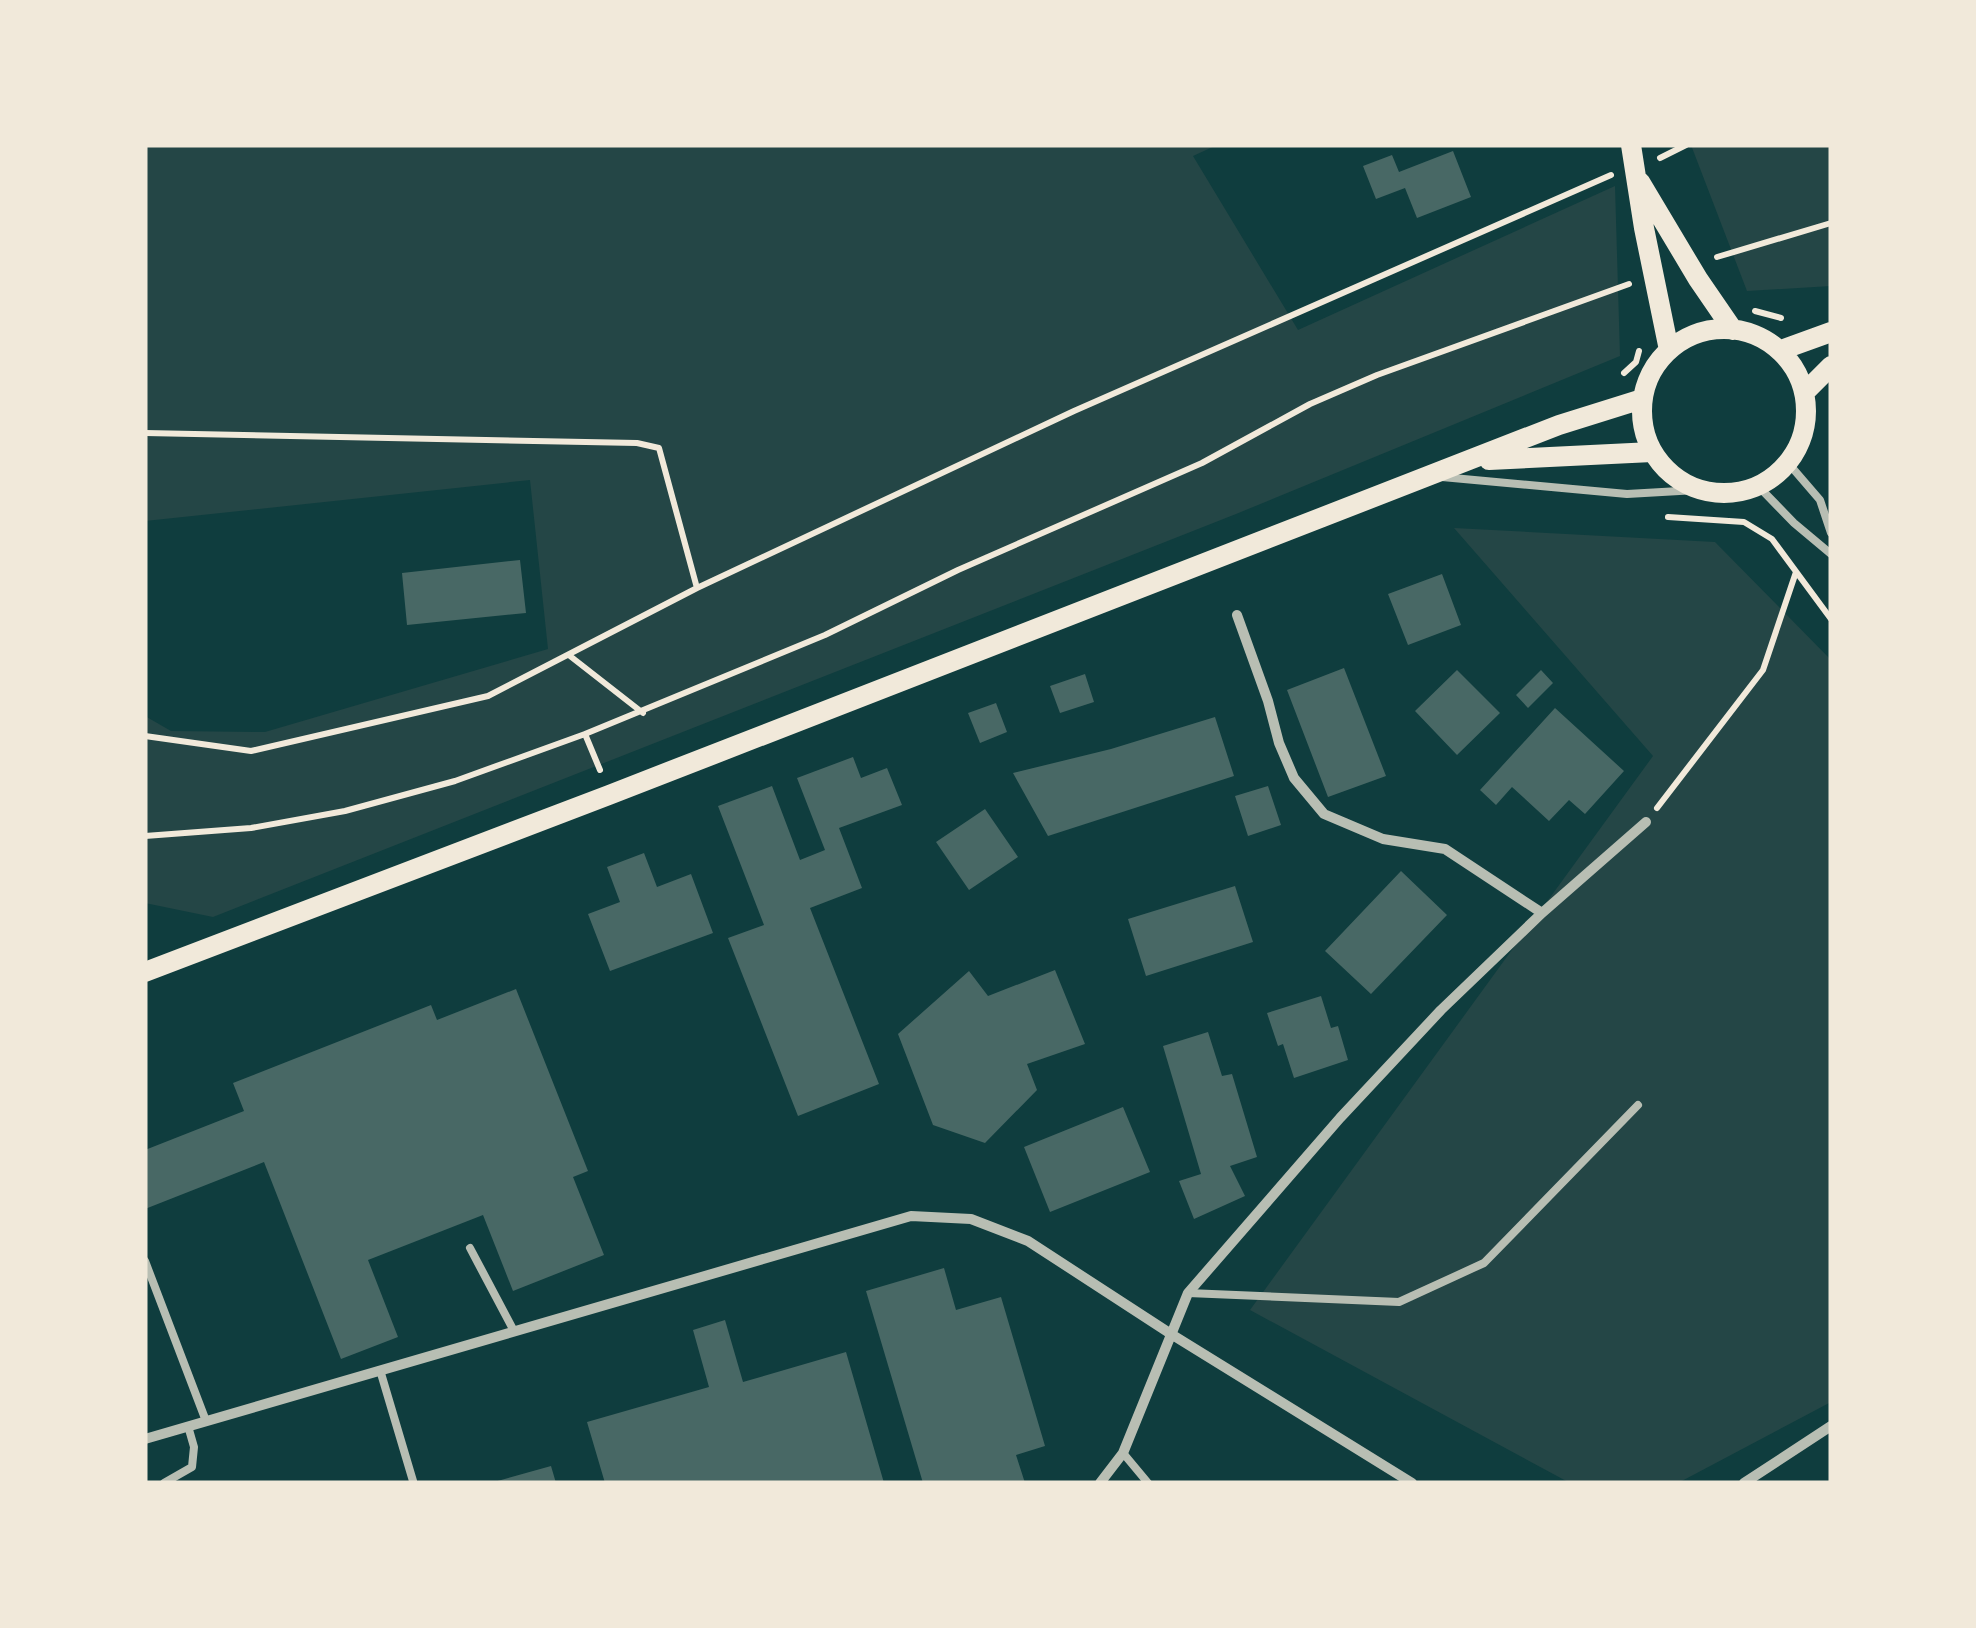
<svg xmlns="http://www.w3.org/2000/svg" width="1976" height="1628" font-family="Mulish,sans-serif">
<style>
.green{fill:#244646}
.building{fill:#486865}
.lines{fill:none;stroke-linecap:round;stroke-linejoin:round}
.path{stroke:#f1e9da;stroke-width:6}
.service{stroke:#b8beb3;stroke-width:8}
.minor{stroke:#b8beb3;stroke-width:10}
.secondary{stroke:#f1e9da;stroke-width:20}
</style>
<rect width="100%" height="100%" fill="#0f3d3e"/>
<path class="green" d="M145,145H1217L1193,156L1298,330L1615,186L1620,356L1236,514L213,917L145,903V716L171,731L265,732L548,649L530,480L145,521Z
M1691,145H1831V286L1747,291Z
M1454,528L1715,542L1831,660V1402L1678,1483H1570L1250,1310L1653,756Z"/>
<path class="building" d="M1453,151L1471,197L1417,218L1405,188L1376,199L1363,166L1392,155L1399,172Z
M520,560L526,613L407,625L402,573Z
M1442,574L1461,625L1408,645L1388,594Z
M1344,668L1386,776L1328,797L1287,690Z
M1457,670L1500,713L1457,755L1415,711Z
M1541,670L1553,683L1528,708L1516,695Z
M1085,674L1094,702L1060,713L1050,686Z
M996,703L1007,732L980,743L968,713Z
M1555,708L1624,771L1585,814L1569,800L1549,821L1512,787L1496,805L1480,790Z
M1215,717L1234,776L1048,836L1013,773L1111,749Z
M853,757L861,778L887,768L902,805L839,828L862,888L810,908L879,1084L798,1116L728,938L764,925L718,806L772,786L800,860L825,850L797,778Z
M1268,786L1281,825L1248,836L1235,796Z
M985,809L1018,857L969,890L936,842Z
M644,853L657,887L691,874L713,933L610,971L588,914L620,902L607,867Z
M1401,871L1447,915L1371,994L1325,951Z
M1235,886L1253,942L1146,976L1128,919Z
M1055,970L1085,1044L1027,1064L1037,1090L985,1143L933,1125L898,1034L969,971L988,996Z
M516,989L588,1171L573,1177L604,1255L513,1291L483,1215L368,1260L398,1337L341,1359L264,1162L145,1209V1150L244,1111L233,1083L431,1005L437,1020Z
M1321,996L1331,1028L1338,1026L1348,1060L1294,1078L1283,1044L1278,1046L1267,1013Z
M1208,1032L1222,1076L1232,1074L1257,1157L1230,1166L1245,1196L1194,1219L1179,1181L1201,1174L1163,1046Z
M1123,1107L1150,1172L1050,1212L1024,1147Z
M944,1268L956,1310L1001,1297L1045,1446L1016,1455L1025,1483H923L866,1291Z
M725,1320L743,1382L846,1352L884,1483H605L587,1422L709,1387L693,1330Z
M551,1466L556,1483H494V1482Z"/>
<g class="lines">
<path class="path" d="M1660,158L1686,145
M1717,257L1831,223
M1755,311L1781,318
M1624,373L1636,362L1639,351
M145,433L637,443L659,448L697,588
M1668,517L1744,522L1772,539L1831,619
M570,656L643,713
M585,734L600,770
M145,736L251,751L488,696L697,588L1074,411L1611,175
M1657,808L1763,670L1796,572
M145,836L251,828L345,811L455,781L585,734L825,635L958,570L1202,463L1310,404L1377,375L1629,284"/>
<path class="service" d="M1789,464L1820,500L1831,533
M1442,477L1627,494L1697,490
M1759,487L1794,523L1831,554
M470,1248L514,1331
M145,1261L206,1421
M1188,1293L1399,1302L1484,1263L1638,1105
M380,1370L413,1481
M1123,1453L1148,1483
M164,1483L192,1467L194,1447L188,1426"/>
<path class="minor" d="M1237,615L1268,701L1279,743L1294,778L1324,814L1383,839L1445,849L1542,913
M145,1439L911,1216L971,1219L1028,1241L1171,1334L1412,1483
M1100,1483L1123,1453L1188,1293L1340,1118L1441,1010L1542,913L1646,822
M1744,1483L1831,1426"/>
<path class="secondary" d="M1631,145L1644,228L1669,350
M1640,182L1698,279L1733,330
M1642 411a82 82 0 1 1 164 0a82 82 0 1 1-164 0Z
M1781,350L1831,332
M1805,392L1831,366
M1489,460L1652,452
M145,972L609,795L1559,425L1642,399"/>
</g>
<rect width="1976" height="1628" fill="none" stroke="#f1e9da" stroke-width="295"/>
</svg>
